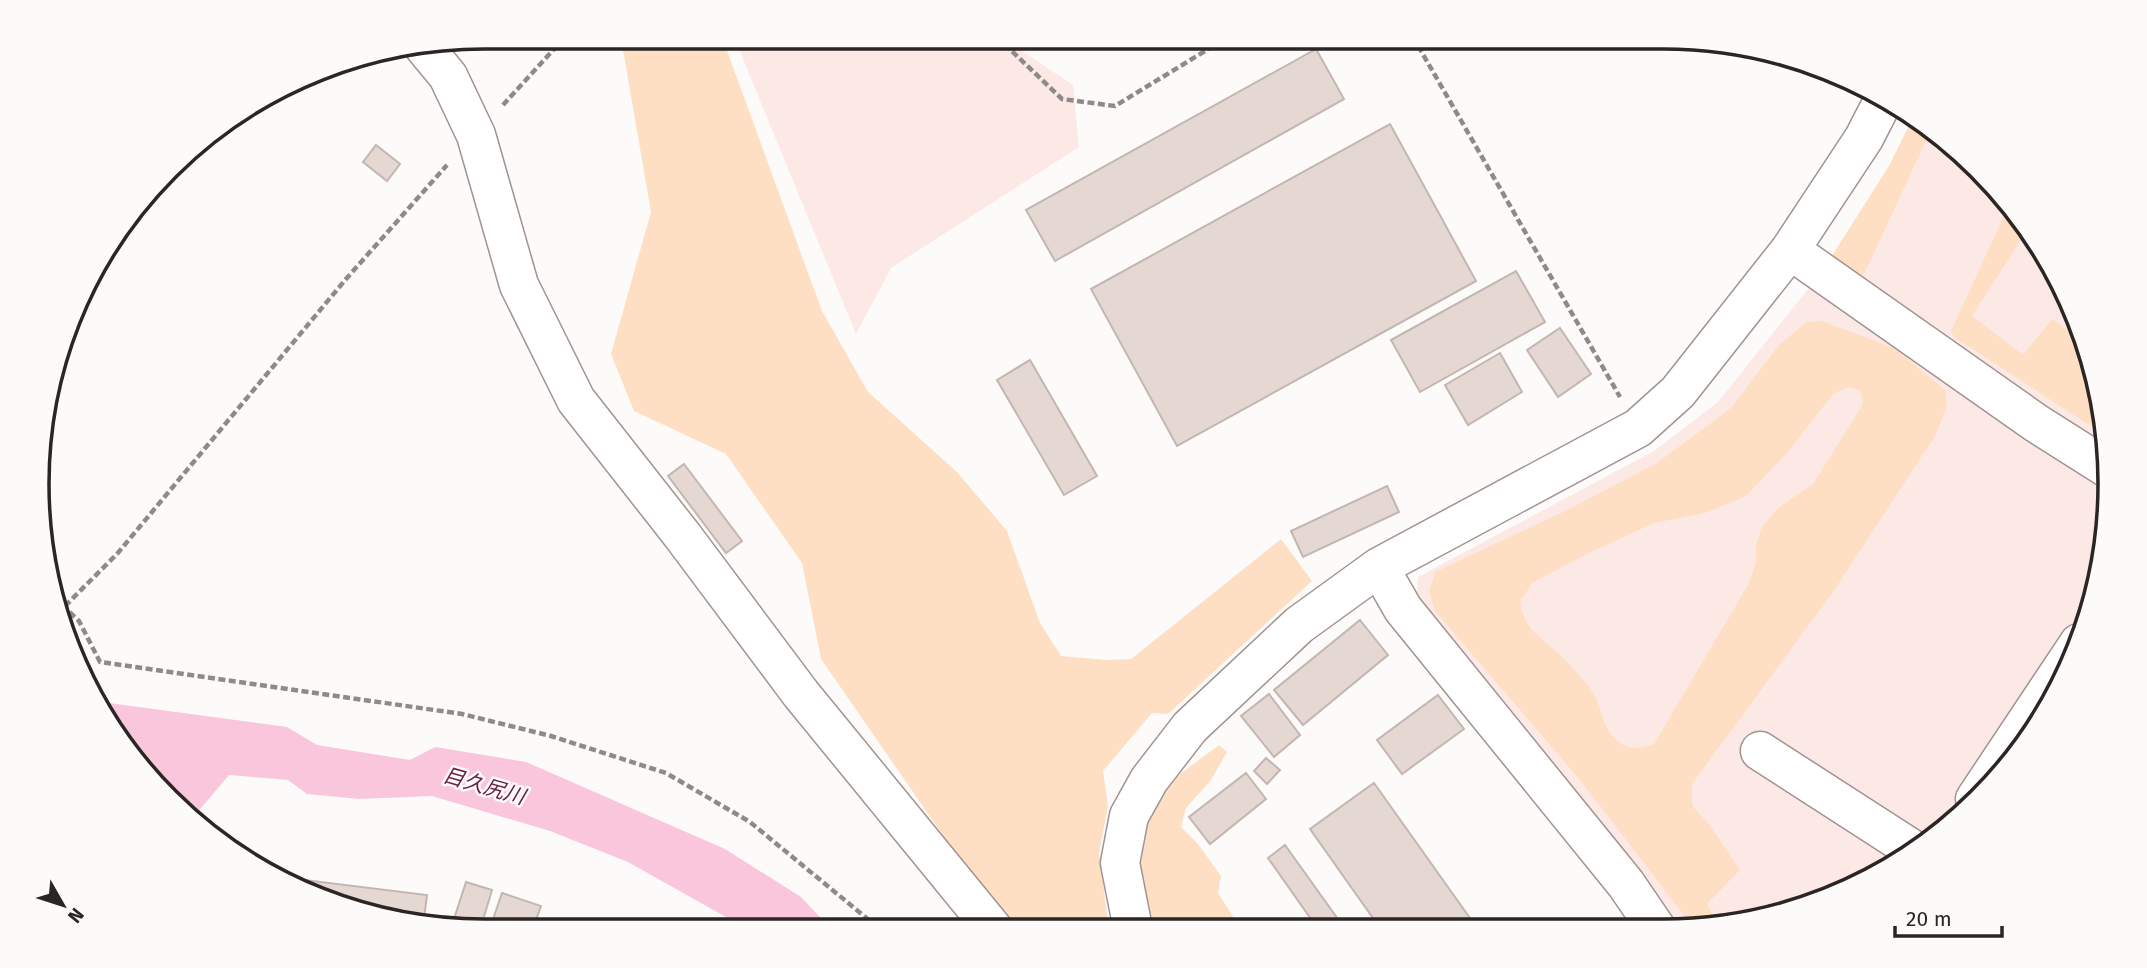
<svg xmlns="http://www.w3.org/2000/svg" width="2147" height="968" font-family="'Fira Sans','Noto Sans JP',sans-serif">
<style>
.built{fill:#fce9e6}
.green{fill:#fedfc4;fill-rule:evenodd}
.water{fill:#fac6dc}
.building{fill:#e5d8d2;stroke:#c3b6b1;stroke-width:2}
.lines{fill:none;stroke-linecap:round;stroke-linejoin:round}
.minor-casing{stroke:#a09391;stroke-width:41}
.path{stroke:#8f8a8a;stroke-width:4.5;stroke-dasharray:7 3.5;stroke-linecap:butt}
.minor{stroke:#fff;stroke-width:38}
.labels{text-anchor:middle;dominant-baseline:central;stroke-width:5;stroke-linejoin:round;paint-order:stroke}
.water-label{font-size:21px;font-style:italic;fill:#671f45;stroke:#fdfafa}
.rim{fill:none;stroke:#2b2524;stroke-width:3.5}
</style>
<rect width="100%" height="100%" fill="#fdfafa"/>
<path class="built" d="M734,37H1001L1073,85L1079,147L891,268L856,334Z
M1911,122L1979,167L2076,312L2110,484L2076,655L2018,756L1936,839L1835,897L1722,927L1669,928L1416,602L1418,577L1654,451L1718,402L1821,273L1889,166Z"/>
<path class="green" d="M624,37H722L822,311L868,392L957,472L1007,531L1040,623L1061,656L1106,660L1131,659L1281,539L1312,581L1168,714L1152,713L1103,771L1108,806L1099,853L1109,929L1018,930L989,902L821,659L802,563L726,454L634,411L611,354L651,212L622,44Z
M1911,122L1929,134L1867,268L1859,280L1827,264L1889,166Z
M2007,209L2024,235L1972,316L2023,355L2052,319L2082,341L2100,432L1954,337L1951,331Z
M1822,321L1894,348L1945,390L1947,405L1937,433L1833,592L1692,784V805L1711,827L1740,870L1707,904L1719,927H1693L1580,780L1435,611L1429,592L1435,572L1565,511L1657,463L1731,408L1779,345L1806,322ZM1849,387L1860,390L1863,404L1813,484L1778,508L1763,526L1756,544V562L1749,583L1654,744C1641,748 1631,751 1619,742C1600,729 1603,703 1589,687C1580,676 1570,664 1560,655C1540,636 1524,630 1520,601L1533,582L1593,551L1654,523L1705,513L1745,497L1787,453L1833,394Z
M1219,745L1227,752L1211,780L1186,808L1181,827L1198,844L1221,876L1218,893L1241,929H1147L1134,873L1138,826L1156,792Z"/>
<path class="water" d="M94,701L287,727L317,745L410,760L435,747L526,762L725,849L801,897L832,930H749L628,862L550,831L432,796L360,799L307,794L288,780L229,775L190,821L96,707Z"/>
<path class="building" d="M1316,49L1344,99L1055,261L1026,210Z
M1390,124L1476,281L1177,446L1091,289Z
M376,145L400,164L387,181L363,162Z
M1516,271L1545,322L1420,392L1391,340Z
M1560,328L1591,374L1558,397L1527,350Z
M1500,353L1522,392L1468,425L1445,385Z
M1030,360L1097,476L1064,495L997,380Z
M684,464L742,541L726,553L668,476Z
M1387,486L1399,512L1303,557L1291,531Z
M1360,620L1388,655L1303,725L1274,690Z
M1269,694L1300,735L1274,757L1241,716Z
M1438,695L1464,729L1402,774L1377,740Z
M1266,758L1280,770L1267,784L1254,771Z
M1246,773L1266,799L1210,844L1189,817Z
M1374,783L1477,928H1380L1310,829Z
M1285,845L1345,929H1318L1268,858Z
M280,877L427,895L424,919L313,897Z
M466,882L492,890L480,930L452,925Z
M502,893L541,906L532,931H489Z"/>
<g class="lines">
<defs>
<path id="minor" d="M424,47L448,76L476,135L519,285L576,400L682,535L801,694L994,930
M1790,250L2036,423L2107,468
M1379,567L1403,609L1626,884L1656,928
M1760,751L1915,851
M1975,799L2079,643
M1133,929L1120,863L1129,816L1149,780L1190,727L1299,625L1379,567L1638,428L1678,392L1790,250L1864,138L1882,103"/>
</defs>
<use href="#minor" class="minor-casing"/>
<path class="path" d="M997,37L1062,99L1115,106L1228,37
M1413,37L1620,397
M503,105L565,37
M62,605L79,621L100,662L462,714L551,736L666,773L750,822L881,930
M65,606L117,554L346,279L447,165"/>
<use href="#minor" class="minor"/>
</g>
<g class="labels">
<g class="water-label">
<text transform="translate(484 786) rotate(16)">目久尻川</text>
</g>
</g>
<path d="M0 0H2147V968H0ZM484 49H1663A435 435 0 0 1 2098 484V484A435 435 0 0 1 1663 919H484A435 435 0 0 1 49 484V484A435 435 0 0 1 484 49Z" fill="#fdfafa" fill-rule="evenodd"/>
<path class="rim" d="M484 49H1663A435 435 0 0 1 2098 484V484A435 435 0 0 1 1663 919H484A435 435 0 0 1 49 484V484A435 435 0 0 1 484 49Z"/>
<g transform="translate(63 905) rotate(129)" stroke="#fdfafa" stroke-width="5" paint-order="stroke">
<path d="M0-5L12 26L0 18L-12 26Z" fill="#2b2524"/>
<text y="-10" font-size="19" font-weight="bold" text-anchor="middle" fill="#2b2524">N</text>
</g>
<path d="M1895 926v10h107v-10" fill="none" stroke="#2b2524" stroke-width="3.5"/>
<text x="1906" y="926" font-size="21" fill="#2b2524" stroke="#fdfafa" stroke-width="5" paint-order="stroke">20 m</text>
</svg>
